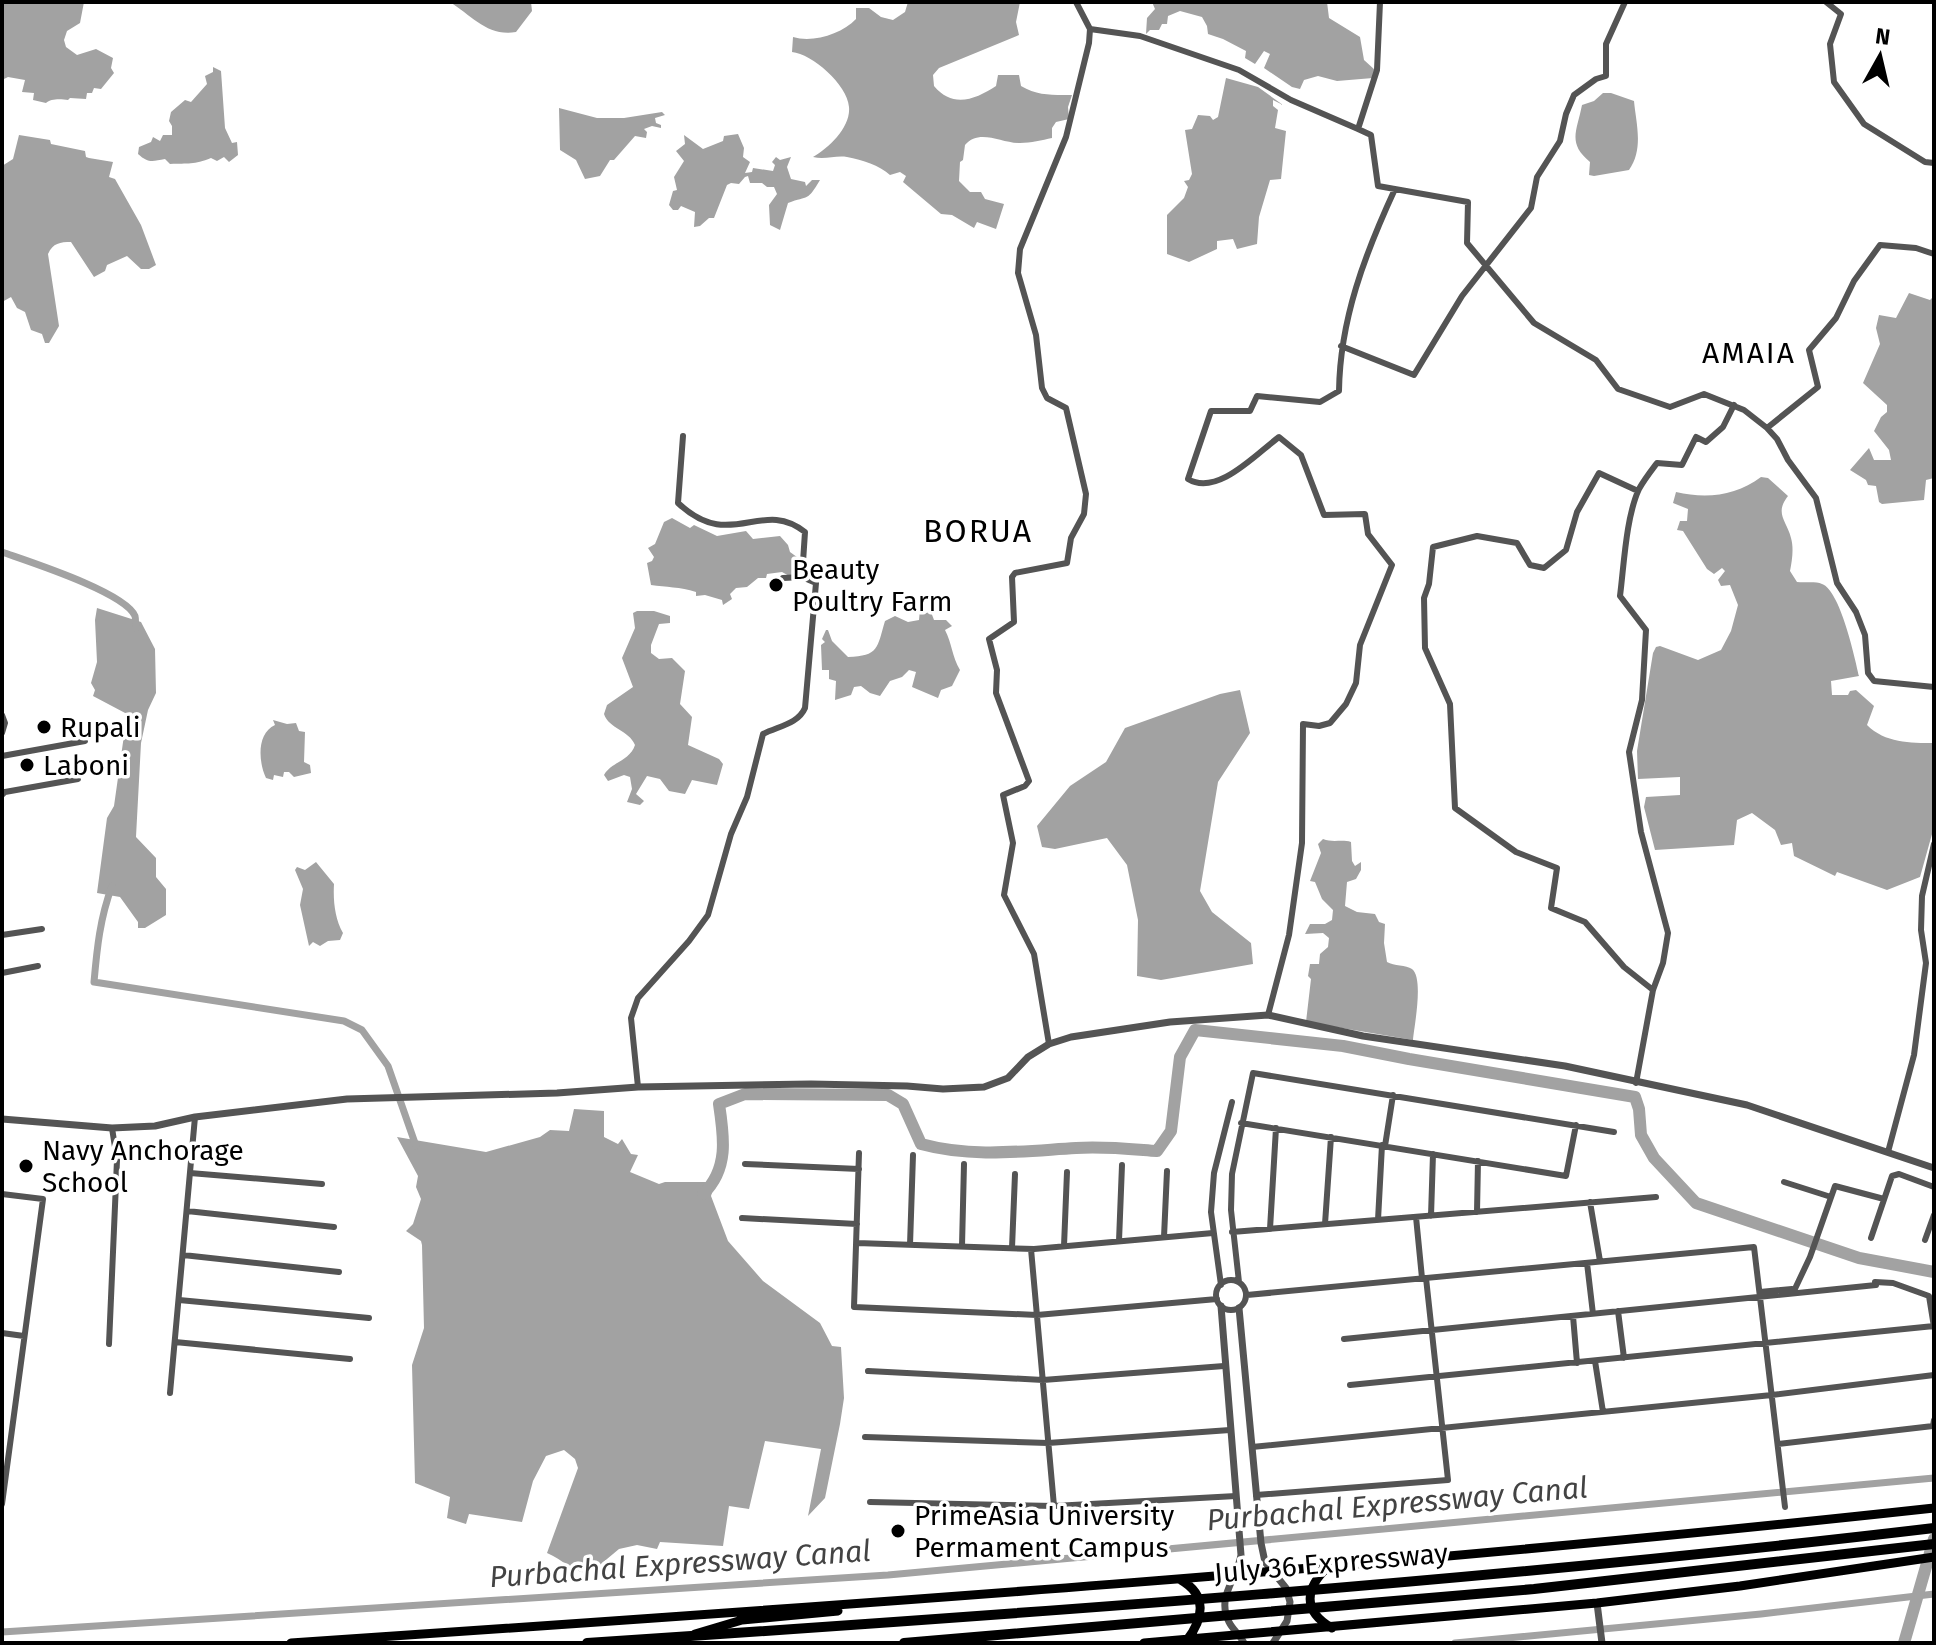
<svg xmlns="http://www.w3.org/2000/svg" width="1936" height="1645" font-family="'Fira Sans',sans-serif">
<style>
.water{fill:#a2a2a2}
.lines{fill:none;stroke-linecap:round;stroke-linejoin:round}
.canal{stroke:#a2a2a2;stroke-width:7}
.river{stroke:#a2a2a2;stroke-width:12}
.minor{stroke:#545454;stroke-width:6}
.tertiary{stroke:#545454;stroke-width:7}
.primary{stroke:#000;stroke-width:9}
.motorway{stroke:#000;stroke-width:10}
.poi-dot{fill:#000;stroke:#fff;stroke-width:3}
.labels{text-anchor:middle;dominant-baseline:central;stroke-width:7;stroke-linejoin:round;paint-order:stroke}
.poi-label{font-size:28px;fill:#000;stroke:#fff;text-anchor:start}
.street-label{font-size:28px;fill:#000;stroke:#fff}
.neighbourhood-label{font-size:30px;letter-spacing:2px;fill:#000;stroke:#fff}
.water-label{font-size:30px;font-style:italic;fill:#434343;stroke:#fff}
.quarter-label{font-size:32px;letter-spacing:2px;fill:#000;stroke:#fff}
</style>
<rect width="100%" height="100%" fill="#fff"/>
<path class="water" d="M2,2H84L80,23L67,31L64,40L66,47L77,55L96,49L113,58L111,68L114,73L101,89L94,88L92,93H87L86,99L70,98L68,100C62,99 51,98 46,103L33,100L34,93L22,92L25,80L8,77L2,80Z
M450,2H531L532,11L516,32C488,37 472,16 450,2Z
M908,2H1020L1016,22L1019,35L939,68L933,75L934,86C953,109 976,99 996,86L998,75H1019L1021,86C1038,96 1053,95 1072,95L1068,107L1069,119L1056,122L1052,128V138C1042,140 1031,143 1020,143C1001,143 979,128 965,145L963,160L960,162L959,181L970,192H981L985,199L1004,204L996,229L977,222L974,228L952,215L941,214L903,182L906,176L900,172L890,175C879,165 863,160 847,157C836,155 825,160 813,157C829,148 851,127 849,107C847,84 812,54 792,52L793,37C813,43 842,34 856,19V8H869L881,17L893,20L905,12Z
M1152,2H1327L1329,18L1360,37L1364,60L1375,70L1373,78L1337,81L1318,76L1304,80L1300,89L1292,87L1264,68L1270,54L1264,51L1255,64L1245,58L1246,51L1223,39L1208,34L1207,26L1202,17L1180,11L1168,16L1167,24H1162L1159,30H1150L1146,34L1147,18L1155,9Z
M213,67L221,71L225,128L232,143L237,142L238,155L229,162L224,157L217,161L211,158C194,165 188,163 170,164L165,159C153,161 149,164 138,154L139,147L151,142L153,137L160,141L163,135H172V126L169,121L171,112L185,100L191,102L207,84L205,76L213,72Z
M1226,78L1258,87L1283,105L1273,100V106L1278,110L1275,128L1286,131L1281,179L1270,180L1259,217L1257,244L1237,249L1233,239L1217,241V249L1189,262L1167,254V215L1184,198L1188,187L1184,181L1189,180L1192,174L1185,130L1192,129L1198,115L1210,116L1213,120L1218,117Z
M1603,93H1611L1634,101C1636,123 1644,149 1629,170L1594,176L1589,175L1590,162C1567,143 1577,131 1582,105L1594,101Z
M559,108L597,118H624L662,112L665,115L655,118L656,123L661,125V128L652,126L644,129L647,132L646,138L635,136L614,160H610L600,176L585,179L576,160L560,150Z
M738,134L744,148L743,157L750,162L745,173L752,172L753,168L773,171L775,165L772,162L776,157L780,160L791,157L787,167L791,179L805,182L806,186L812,180H820C807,202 809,195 788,203L780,230L770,225L769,205L777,194L774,187H767L762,183H750L748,176L745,177L739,184L731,183L727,185L714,218H709L700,226L694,227L695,212L681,206L678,210H673L669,205L673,191L677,190L674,177L684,161L676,151L685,144L684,135L703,149L723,141L724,136Z
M19,135L50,140L51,144L85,151L86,157L89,158L113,162L109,177L115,179L141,225L156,265L149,269H141L127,256L107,265L105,271L94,277L71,242C60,242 53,243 48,254L59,326L49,343H45L42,334L31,330L25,312L17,308L11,297L2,302V166L13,159Z
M1909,293L1930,300L1934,296V478L1926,480L1924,500L1882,504L1879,502L1876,486L1868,485L1866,480L1850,470L1869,448L1874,460H1891L1889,450L1874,431L1881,417L1887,412V405L1863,383L1880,344L1876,328L1879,315L1896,318Z
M1761,477L1768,478L1788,496C1774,514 1787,521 1791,538C1794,549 1792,560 1790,571L1797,582C1805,583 1816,581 1822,584C1840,590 1855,658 1859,676L1831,681L1832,695H1848L1850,691L1856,690L1874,706L1867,725C1885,743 1910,743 1934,743V827L1920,877L1887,890L1837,872L1835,876L1794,856L1792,843L1781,845L1775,830L1752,813L1737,820L1734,845L1655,850L1644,807L1646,797L1680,795V777L1638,779L1637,751L1653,653L1656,647L1660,646L1698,660L1721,650L1731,631L1738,605L1730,585L1721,586L1718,580L1725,571L1722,568L1714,574L1707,569L1683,531L1677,530L1680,521H1687L1688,509L1673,503L1676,492C1706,499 1736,496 1761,477Z
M672,518L690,528L694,525L717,536L746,531L753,539L780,536L788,545L790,552L801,560V566L791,577L782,572L767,574L766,578H758L747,587L736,588L730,594L732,599L723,605L722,600L705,595L696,596V592C680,587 666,587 651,585L647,563L652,561L654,557L648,548L655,544L664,522Z
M97,608L141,622L155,649L156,693L148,710L141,743L136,837L156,858V877L166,889V915L145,928H138V922L120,897L97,893L107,818L114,806L127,714L93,696L95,690L91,683L97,662L95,620Z
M920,609L926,613L931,612L934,620H946L952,626L945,630C952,643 952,657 960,670L952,686L941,690L938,698L912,687L916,672L909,670L902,677L890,681L880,696L870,693L861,686L854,687L851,695L835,700L836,681L829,679V670H822L821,645L825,642L822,639L826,630H828L832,641L848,657C879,656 877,648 885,621L895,616L908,622L919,620Z
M637,611H654L670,616V623L659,624L651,645V653L659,659L672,658L685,671L680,704L692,717L688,745L719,759L723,764L717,785L692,780L685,794L669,791L660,779L647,776L636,794L644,801L640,805L627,802L632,789L630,777L624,775L608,781L604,775C611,762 630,761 635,745C629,730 609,729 604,714L607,705L633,687L622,658L635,628L633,613Z
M1240,690L1250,733L1218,782L1200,891L1212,912L1251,943L1253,964L1161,980L1137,976L1138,920L1127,865L1107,838L1055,849L1042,847L1037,826L1070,786L1106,762L1125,728L1220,694Z
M273,720L287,724L296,723L299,731L305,732L304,762L310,765L311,773L294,777L289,772H284L283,777L274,775L273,780L266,778C258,761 257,733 275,725Z
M1323,839C1333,843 1342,839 1351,842L1352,861L1355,866L1361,862V870L1356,879L1347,882L1345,906L1357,912L1375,914L1379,922L1385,924L1384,943L1387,962C1394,966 1406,965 1412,969C1424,978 1414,1027 1413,1040L1306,1022L1311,979L1308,976L1310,964H1319L1320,954L1328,947L1329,938L1323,933L1305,934L1310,924H1325L1332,920L1333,910L1322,899L1315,882L1310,881L1321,853L1318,844Z
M316,862L334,884C333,901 335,919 343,933L340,940L328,941L320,946L313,942L309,946L300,905L303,889L295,870L297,867L305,870Z
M574,1109L604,1111V1137L618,1144L622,1139L631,1154L638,1155L630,1172L659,1184L665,1182H715L711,1196L728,1241L763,1281L820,1323L832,1346L841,1347L844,1398L840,1424L825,1498L808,1516L821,1449L765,1441L749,1509L729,1506L723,1546L660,1542L657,1549L637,1545L619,1549L589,1574C572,1571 563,1560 547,1553L578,1468L575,1459L564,1450L546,1456L533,1481L522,1522L469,1514L466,1524L447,1518L450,1497L415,1483L412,1365L424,1328L422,1245L421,1241L406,1231L413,1224L421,1199L416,1187L418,1176L397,1137L486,1152L540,1137L550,1130L569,1131Z"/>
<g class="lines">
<path class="canal" d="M2,552C27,561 125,592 135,616C136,620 135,624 136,628
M112,886C100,918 97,948 94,982L344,1021L362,1030L388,1066L416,1146
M2,1632L888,1575L1934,1478
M1455,1643L1761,1614L1934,1594"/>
<path class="river" d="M703,1194C729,1169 724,1137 719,1104L745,1094L888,1095L903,1104L921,1144C972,1158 1024,1151 1076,1148C1103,1146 1130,1149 1157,1151L1171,1131L1180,1057L1195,1030L1343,1046L1409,1059L1635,1097L1639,1109L1641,1135L1654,1158L1696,1203L1859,1258L1934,1272
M1904,1643L1934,1539"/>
<path class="minor" d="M1826,2L1841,14L1830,44L1834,82L1864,124L1925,162L1934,163
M1090,29L1140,36L1239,70L1291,100L1358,129L1377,70L1380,2
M1358,129L1371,135L1378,186L1468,202L1467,243L1534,323L1596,360L1618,389L1670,407L1704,394L1744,410L1767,428L1818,387L1809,350L1836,318L1854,281L1880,245L1916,248L1934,254
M1341,346L1414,375L1462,296L1531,208L1537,177L1560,141L1566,114L1574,95L1596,79L1606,76V44L1625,2
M1767,428L1777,439L1788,460L1816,498L1837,583L1856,612L1865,635L1868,673L1874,681L1934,687
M1638,491L1599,473L1577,512L1566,550L1544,568L1530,565L1517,543L1477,536L1433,547L1429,584L1424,598L1425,648L1450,704L1455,808L1516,852L1557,868L1551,908L1585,922L1624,967L1653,990
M783,578L802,577
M2,715L5,723L2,733
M2,756L85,741
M2,795L5,792L78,779
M2,935L42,929
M2,973L38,966
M1268,1015L1289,935L1302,843L1303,724L1319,726L1330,723L1346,704L1356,683L1360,645L1392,565L1368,534L1365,514L1324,515L1301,455L1279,437C1256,454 1217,497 1188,479L1211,411H1250L1257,396L1320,402L1339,391C1340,319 1365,254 1395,189
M1049,1044L1034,954L1004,895L1013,843L1003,795L1025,786L1029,781L996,693L997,670L989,639L1014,622L1012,577L1015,573L1067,563L1071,538L1084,514L1086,494L1066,408L1047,398L1042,388L1036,335L1018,273L1020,249L1066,137L1089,43L1090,29L1076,2
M1636,1083L1653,990L1663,963L1668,933L1641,832L1629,752L1642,700L1646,630L1620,596C1624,565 1626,517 1639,489C1644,480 1651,471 1657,463L1682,465L1696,437L1706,442L1723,427L1734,405
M638,1087L631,1018L638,998L689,941L708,915L731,834L747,797L763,734C779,726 798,724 805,708L816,583L802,577L805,532C761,497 731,553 678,503L683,436
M1241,1123L1566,1176L1576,1125
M1385,1146L1393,1095
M1888,1152L1914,1055L1926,963L1921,930L1922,896L1934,844
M859,1153L854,1307L1037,1315L1217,1299
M745,1164L859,1169
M190,1173L322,1184
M1784,1182L1831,1197
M2,1194L43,1199L2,1504
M1590,1202L1600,1261
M187,1211L334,1227
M1477,1212L1478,1161
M1431,1216L1433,1154
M1416,1217L1422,1278
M742,1218L857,1224
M1378,1220L1382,1145
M1325,1224L1331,1137
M1270,1229L1276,1128
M1232,1232L1656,1197
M1164,1237L1167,1171
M1871,1238L1892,1176L1899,1174L1934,1187
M1925,1240L1934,1215
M1119,1241L1122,1165
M857,1243L1034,1249L1213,1233
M910,1245L913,1155
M962,1246L964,1164
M1064,1246L1067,1172
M1012,1248L1015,1174
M1031,1249L1054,1506
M183,1255L339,1272
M1587,1263L1593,1314
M1216 1295a15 15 0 1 1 30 0a15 15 0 1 1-30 0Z
M1239,1282L1231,1210L1232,1174L1253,1073L1614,1132
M1875,1282L1893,1283L1929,1296L1934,1327
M1221,1285L1211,1212L1214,1173L1232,1102
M1760,1292L1792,1289
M1793,1293L1810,1257L1835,1186L1884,1199
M1247,1295L1754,1247L1785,1507
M179,1300L369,1318
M1618,1311L1624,1358
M1573,1316L1577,1363
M2,1333L24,1336
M1344,1339L1876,1285
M175,1342L350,1359
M109,1344L117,1160L112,1128
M1595,1361L1603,1412
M868,1371L1043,1380L1224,1366
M1350,1385L1934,1326
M170,1393L195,1117
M865,1437L1048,1443L1230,1430
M1778,1444L1933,1426L1934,1420
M1252,1447L1772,1395L1934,1375
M1256,1495L1448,1480L1426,1278
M870,1502L1054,1506L1236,1496"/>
<path class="tertiary" d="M2,1119L112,1128L155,1126L195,1117L347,1099L557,1093L638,1087L811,1084L907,1086L943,1089L984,1087L1008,1078L1028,1057L1049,1044L1071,1037L1170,1022L1268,1015L1363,1036L1565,1066L1747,1105L1934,1168
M1221,1306L1241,1555C1237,1580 1216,1596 1229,1622C1233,1630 1240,1635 1244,1643
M1239,1308L1261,1543L1265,1562L1286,1588L1290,1602L1287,1621L1273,1643
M1597,1603L1602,1643"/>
<path class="primary" d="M1328,1567C1305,1588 1302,1611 1332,1628
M1181,1580C1207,1595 1204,1618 1187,1640
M695,1634L742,1620L838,1611
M291,1643C839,1606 1387,1568 1934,1508
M1144,1643L1597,1603L1740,1586L1934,1557"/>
<path class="motorway" d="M587,1643C1037,1613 1487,1581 1934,1528
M904,1643L1534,1589L1934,1544"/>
</g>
<g class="poi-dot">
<circle cx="776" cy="585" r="8"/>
<circle cx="44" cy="727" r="8"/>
<circle cx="27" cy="765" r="8"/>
<circle cx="26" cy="1166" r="8"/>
<circle cx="898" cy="1531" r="8"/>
</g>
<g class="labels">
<g class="poi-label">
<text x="792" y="569">Beauty<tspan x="792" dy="32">Poultry Farm</tspan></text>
<text x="60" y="727">Rupali</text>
<text x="43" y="765">Laboni</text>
<text x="42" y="1150">Navy Anchorage<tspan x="42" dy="32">School</tspan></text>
<text x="914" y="1515">PrimeAsia University<tspan x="914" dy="32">Permament Campus</tspan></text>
</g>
<g class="street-label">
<text transform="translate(1331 1563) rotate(-5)">July 36 Expressway</text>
</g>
<g class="neighbourhood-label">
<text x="1749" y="353">AMAIA</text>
</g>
<g class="water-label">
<text transform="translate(1397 1504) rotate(-5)">Purbachal Expressway Canal</text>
<text transform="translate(680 1564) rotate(-4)">Purbachal Expressway Canal</text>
</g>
<g class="quarter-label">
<text x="978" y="531">BORUA</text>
</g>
</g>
<rect width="1936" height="1645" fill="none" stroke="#000000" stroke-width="8"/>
<g transform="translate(1880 56) rotate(8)" stroke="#ffffff" stroke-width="6" paint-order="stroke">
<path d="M0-6L14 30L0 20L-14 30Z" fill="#000000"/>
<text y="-12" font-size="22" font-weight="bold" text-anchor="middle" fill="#000000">N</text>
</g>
</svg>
